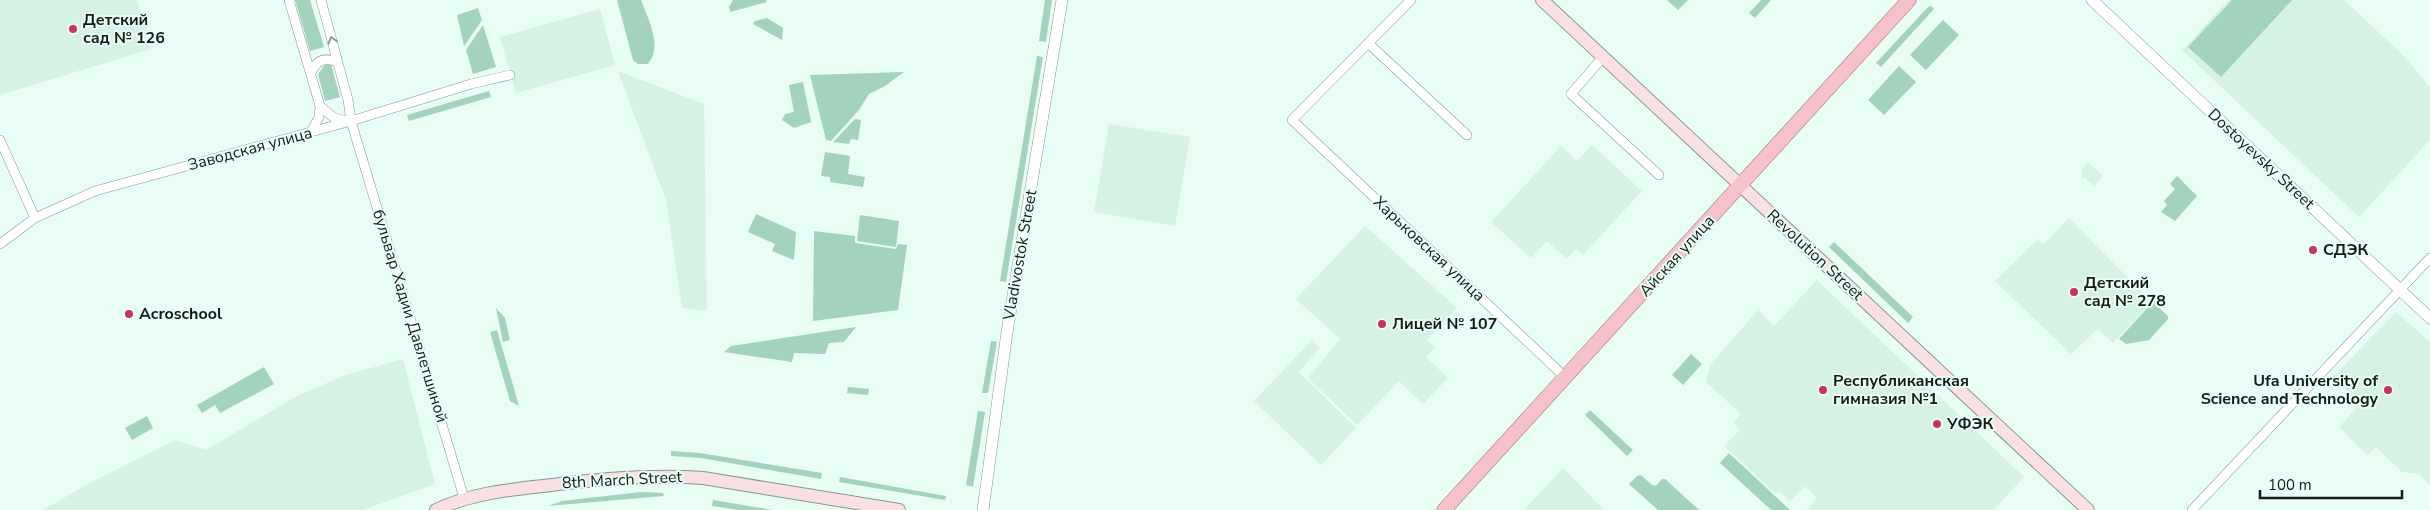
<svg xmlns="http://www.w3.org/2000/svg" width="2430" height="510" font-family="'Nunito Sans',sans-serif">
<style>
.built{fill:#d5f2e5}
.green{fill:#a3d2bd}
.lines{fill:none;stroke-linecap:round;stroke-linejoin:round}
.minor-casing{stroke:#859990;stroke-width:10}
.tertiary-casing{stroke:#859990;stroke-width:12}
.secondary-casing{stroke:#859990;stroke-width:14}
.primary-casing{stroke:#a16d73;stroke-width:15}
.minor{stroke:#fff;stroke-width:9}
.tertiary{stroke:#fff;stroke-width:11}
.secondary{stroke:#fae0e4;stroke-width:12}
.primary{stroke:#f4c2c8;stroke-width:14}
.oneway{stroke:#959897}
.poi-dot{fill:#c63658;stroke:#e8fdf3;stroke-width:2}
.labels{text-anchor:middle;dominant-baseline:central;stroke-width:4;stroke-linejoin:round;paint-order:stroke}
.poi-label{font-size:16px;font-weight:bold;fill:#141b18;stroke:#e8fdf3;text-anchor:start}
.street-label{font-size:16px;fill:#141b18;stroke:#e8fdf3}
</style>
<rect width="100%" height="100%" fill="#e8fdf3"/>
<path class="built" d="M0,0H137L151,49L0,95Z
M2229,0H2344L2402,54L2430,87V140L2359,217L2182,50Z
M600,9L615,65L516,93L500,37Z
M618,71L704,104L707,311L682,308L666,200Z
M1109,124L1190,137L1175,226L1094,212Z
M1592,145L1642,191L1583,255L1576,249L1567,259L1547,241L1531,258L1491,222L1561,146L1577,161Z
M2088,163L2103,176L2094,186L2084,177L2081,181L2082,169Z
M2069,218L2152,302L2113,343L2098,329L2071,354L1995,281L2038,239L2043,245Z
M1365,226L1457,308L1427,340L1435,347L1426,357L1448,378L1423,404L1399,381L1357,425L1308,378L1340,339L1296,299Z
M1817,280L2024,477L1993,510H1807L1817,498L1805,486L1790,501L1779,491L1776,494L1724,446L1740,430L1733,423L1741,414L1706,382L1710,365L1758,310L1774,326Z
M2396,312L2430,342V485L2419,474L2402,472L2376,447L2367,455L2339,427L2360,404L2333,377Z
M1312,340L1320,348L1299,372L1356,428L1321,465L1254,401Z
M403,359L435,484L363,510H43L88,484L175,440L206,450L297,396L343,376Z
M1563,468L1604,510H1524Z"/>
<path class="green" d="M295,0H310L324,47L310,51Z
M617,0H641C648,19 663,46 648,64H638L633,60Z
M733,0H766L767,2L730,12L729,7Z
M1045,0H1052L1046,42L1039,41Z
M1667,0H1688L1678,10Z
M1761,0H1771L1755,18L1749,13Z
M2232,0H2292L2221,77L2188,47Z
M1931,6L1934,9L1881,67L1876,63L1928,7Z
M478,8L482,20L464,46L457,15Z
M767,18L783,28L782,40L753,24L755,21Z
M1943,20L1959,35L1926,70L1910,55Z
M483,25L496,67L473,74L466,50Z
M1037,56L1043,57L1006,282L1000,281Z
M331,64L340,97L325,101L318,74L325,65Z
M1899,66L1916,82L1884,115L1868,100Z
M904,72L885,86L869,94L859,110L831,141L826,140L810,75Z
M803,82L811,122L794,128L782,120L785,114L794,112L789,85Z
M489,91L491,97L409,121L407,115Z
M855,119L861,120L858,140L851,139L849,144L833,142Z
M825,152L850,156L848,174L865,177L863,187L830,182V177L821,176Z
M2177,176L2197,196L2175,221L2161,212L2167,205L2164,201L2175,189L2170,184Z
M756,214L796,232L794,260L772,251L775,244L748,232Z
M860,215L899,221L896,247L857,241Z
M814,231L855,236V243L896,249L898,244L907,245L898,310L813,321Z
M1834,242L1913,317L1908,323L1829,247Z
M2153,302L2168,316V319L2149,340L2126,344L2119,339Z
M496,308L505,318L510,340L503,342Z
M856,327L844,342L829,343L825,354L794,353L792,362L724,352L731,346Z
M497,330L519,406L510,401L490,332Z
M991,341L997,342L988,393H982Z
M1691,354L1702,364L1683,385L1672,375Z
M264,367L274,384L220,413L215,405L202,413L197,405Z
M848,387L869,389L868,395L847,393Z
M1590,410L1633,450L1627,456L1585,415Z
M978,411L985,412L973,487L966,485Z
M147,416L153,428L132,440L125,428Z
M671,451L700,453L822,473L821,479L701,458L671,456Z
M1729,453L1790,510H1771L1720,463Z
M1641,475L1652,485L1656,486L1662,479H1665L1699,510H1658L1629,484L1637,476Z
M840,477L946,496L945,500L839,482Z
M641,492L663,493L664,496L548,506L562,501Z
M713,500L773,510H739L712,506Z"/>
<g class="lines">
<defs>
<path id="minor" d="M289,0L320,106L334,118L347,121
M321,0L348,100L351,121L464,498
M1411,0L1292,120L1566,378
M1368,43L1467,135
M1603,57L1571,94L1659,175
M311,73C316,60 325,57 338,62
M311,132L319,117L320,106
M0,140L35,218
M0,244L35,218L95,191L351,121L471,84L510,75
M2192,510L2430,258"/>
<path id="tertiary" d="M2092,0L2430,318
M983,510L1007,332L1062,0"/>
<path id="secondary" d="M1542,0L2088,510
M436,510C470,494 506,490 543,486C596,479 650,474 703,478L899,510"/>
<path id="primary" d="M1444,510L1909,0"/>
</defs>
<use href="#minor" class="minor-casing"/>
<use href="#tertiary" class="tertiary-casing"/>
<use href="#secondary" class="secondary-casing"/>
<use href="#primary" class="primary-casing"/>
<use href="#minor" class="minor"/>
<use href="#tertiary" class="tertiary"/>
<use href="#secondary" class="secondary"/>
<use href="#primary" class="primary"/>
</g>
<defs><path id="oneway-chevron" d="M-2-3.5L2.5 0L-2 3.5" fill="none" stroke-width="1.6" stroke-linecap="round" stroke-linejoin="round" transform="scale(1.25)"/></defs>
<use class="oneway" href="#oneway-chevron" transform="translate(332 40) rotate(-105)"/>
<g class="poi-dot">
<circle cx="73" cy="29" r="5"/>
<circle cx="2313" cy="250" r="5"/>
<circle cx="2074" cy="292" r="5"/>
<circle cx="129" cy="314" r="5"/>
<circle cx="1382" cy="324" r="5"/>
<circle cx="1823" cy="390" r="5"/>
<circle cx="2388" cy="390" r="5"/>
<circle cx="1937" cy="424" r="5"/>
</g>
<g class="labels">
<g class="poi-label">
<text x="83" y="20">Детский<tspan x="83" dy="18">сад № 126</tspan></text>
<text x="2323" y="250">СДЭК</text>
<text x="2084" y="283">Детский<tspan x="2084" dy="18">сад № 278</tspan></text>
<text x="139" y="314">Acroschool</text>
<text x="1392" y="324">Лицей № 107</text>
<text x="1833" y="381">Республиканская<tspan x="1833" dy="18">гимназия №1</tspan></text>
<text x="2378" y="381" text-anchor="end">Ufa University of<tspan x="2378" dy="18">Science and Technology</tspan></text>
<text x="1947" y="424">УФЭК</text>
</g>
<g class="street-label">
<text transform="translate(250 149) rotate(-15)">Заводская улица</text>
<text transform="translate(2261 159) rotate(43)">Dostoyevsky Street</text>
<text transform="translate(1429 249) rotate(43)">Харьковская улица</text>
<text transform="translate(1020 255) rotate(-80)">Vladivostok Street</text>
<text transform="translate(1815 255) rotate(43)">Revolution Street</text>
<text transform="translate(1677 256) rotate(-48)">Айская улица</text>
<text transform="translate(410 316) rotate(73)">бульвар Хадии Давлетшиной</text>
<text transform="translate(622 480) rotate(-3)">8th March Street</text>
</g>
</g>
<path d="M2260 490v8h142v-8" fill="none" stroke="#141b18" stroke-width="2.5"/>
<text x="2268" y="490" font-size="15" fill="#141b18" stroke="#e8fdf3" stroke-width="4" paint-order="stroke">100 m</text>
</svg>
